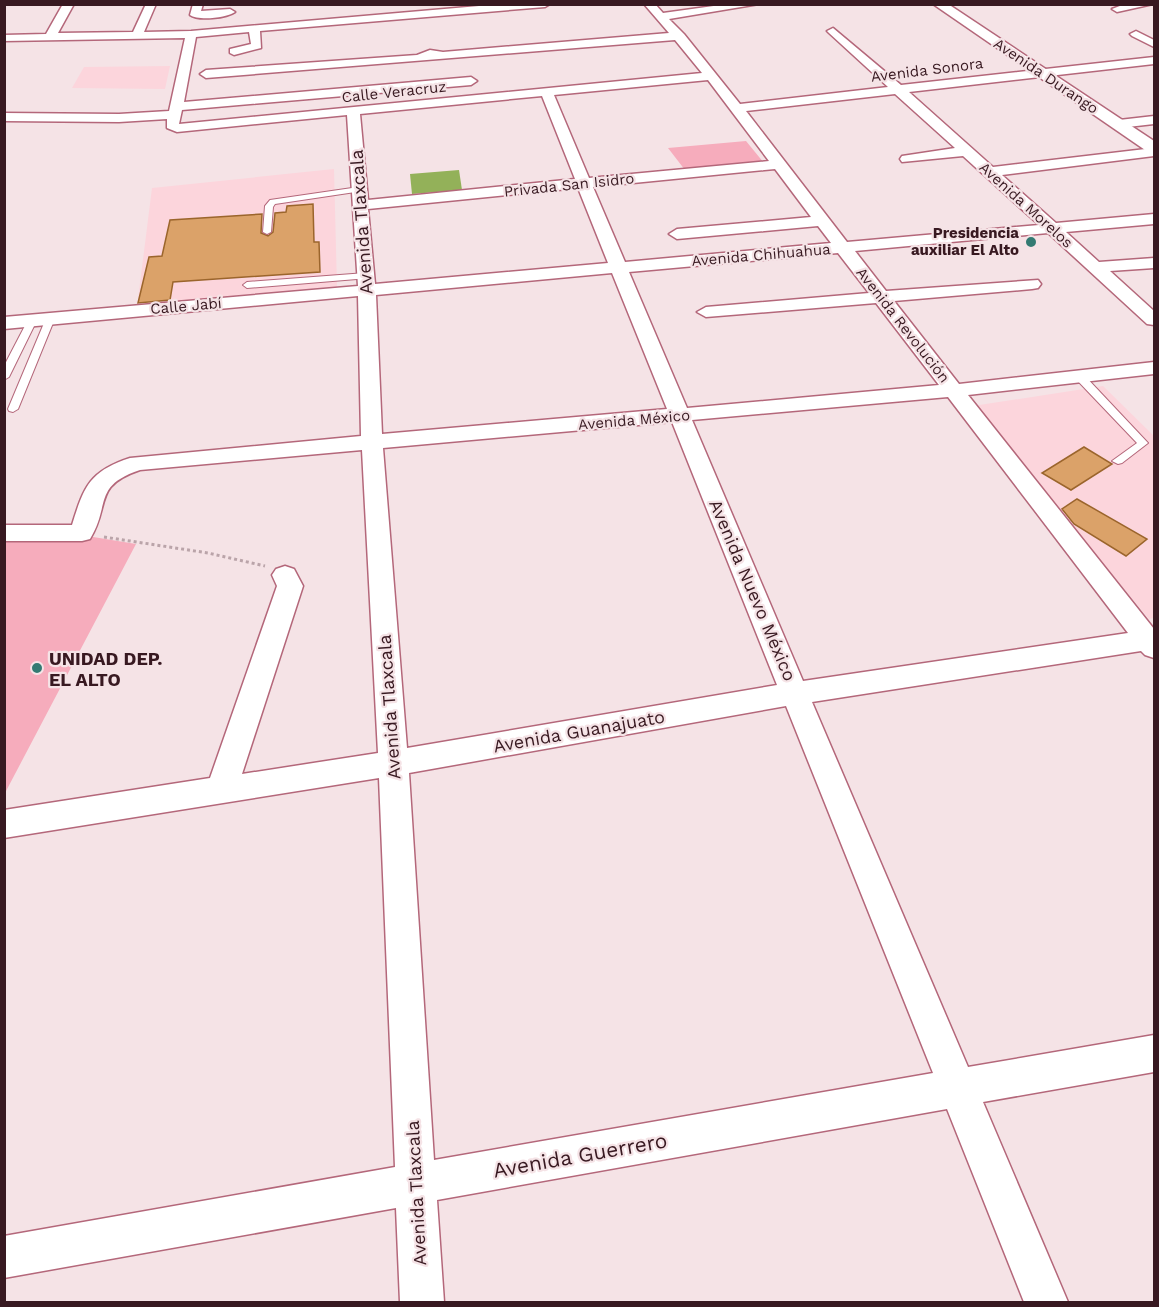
<svg xmlns="http://www.w3.org/2000/svg" width="1159" height="1307" font-family="'Work Sans',sans-serif">
<style>
.built{fill:#fcd5dc}
.green{fill:#f6acbc}
.water{fill:#93b159}
.building{fill:#dba269;stroke:#9b652c;stroke-width:1.5}
.lines{fill:none;stroke-linecap:round;stroke-linejoin:round}
.service-casing{stroke:#b4677a;stroke-width:2}
.minor-casing{stroke:#b4677a;stroke-width:3}
.tertiary-casing{stroke:#b4677a;stroke-width:3}
.path{stroke:#baa4a9;stroke-width:3;stroke-dasharray:3 3;stroke-linecap:butt}
.service{fill:#fff;fill-rule:evenodd}
.minor{fill:#fff;fill-rule:evenodd}
.tertiary{fill:#fff;fill-rule:evenodd}
.poi-dot{fill:#337a72;stroke:#f5e3e6;stroke-width:2}
.labels{text-anchor:middle;dominant-baseline:central;stroke-width:4.5;stroke-linejoin:round;paint-order:stroke}
.far-street-label{font-size:15px;fill:#381921;stroke:#f5e3e6}
.far-poi-label{font-size:15px;font-weight:bold;fill:#381921;stroke:#f5e3e6;text-anchor:end}
.street-label{font-size:18px;fill:#381921;stroke:#f5e3e6}
.poi-label{font-size:18px;font-weight:bold;fill:#381921;stroke:#f5e3e6;text-anchor:start}
.near-street-label{font-size:21px;fill:#381921;stroke:#f5e3e6}
</style>
<rect width="100%" height="100%" fill="#f5e3e6"/>
<path class="built" d="M170,66L165,89L72,88L84,67Z
M334,169L337,288L137,307L152,188Z
M1103,386L1154,436V618L1149,619L973,406Z"/>
<path class="green" d="M746,141L764,163L685,170L668,148Z
M5,535H81L136,544L5,793Z"/>
<path class="water" d="M459,170L462,190L412,194L410,174Z"/>
<path class="building" d="M313,204L314,242H319L320,272L173,282L170,300L138,303L149,257L162,256L170,220L262,214L261,233L268,236L273,232L275,213L286,212L287,206Z
M1084,447L1112,464L1071,490L1042,473Z
M1077,499L1147,539L1126,556L1074,524L1062,509Z"/>
<g class="lines">
<defs>
<path id="service" d="M359,187L363,189L362,191L275,204L273,207L271,232L267,234L263,232L265,206L270,200Z
M366,273L370,276L369,278L247,288L243,285L247,282Z
M47,316L55,318L18,409L13,412L9,411L8,409Z
M29,318L37,320L9,377L4,380V366Z
M1079,373L1083,374L1148,443L1122,463L1118,464L1112,461L1137,443L1075,378V374Z"/>
<path id="minor" d="M63,4H74L58,33L133,32L146,4H156L144,32L191,31L502,4H550L545,7L260,31L261,48L234,55L230,53V49L251,44L249,32L196,37L184,102L471,77L477,81L471,85L182,110L179,124L702,73L675,40L206,78L200,74L206,70L417,55L430,50L443,52L669,33L644,4H655L663,13L728,4H759L669,19L684,34L740,104L888,87L829,33L827,31L833,28L901,85L1154,57V64L909,92L993,167L1154,148V156L1002,175L1056,223L1154,214V224L1066,232L1099,262L1154,258V268L1110,271L1154,311V325L1147,324L1048,233L855,251L886,291L1038,280L1041,284L1038,288L1032,289L894,301L959,384L1154,362V374L968,395L1154,629V658L1145,655L1141,651L812,702L968,1067L1154,1035V1072L983,1102L1068,1302H1024L947,1109L437,1200L444,1302H400L396,1208L4,1278V1236L395,1167L379,778L4,838V810L210,778L277,586L272,575L276,569L285,566L294,569L303,586L242,774L378,753L362,450L140,470C92,486 111,505 90,539L82,541H4V525H72C84,486 90,471 130,458L361,436L358,296L4,329V317L358,286L347,115L177,132L167,128V119L119,122L4,121V113L119,114L169,111L185,38L4,41V35L46,34ZM708,80L769,161L589,178L554,95ZM895,94L955,148L902,156L900,159L902,162L963,156L1039,225L847,242L746,111ZM542,96L575,179L368,200L360,114ZM775,169L811,217L677,229L669,234L677,239L818,226L831,243L625,262L593,187ZM578,188L608,263L375,284L368,209ZM838,253L869,293L706,307L697,312L706,317L876,303L939,385L687,408L629,272ZM612,273L667,409L382,434L376,295ZM948,397L1128,633L803,681L692,420ZM672,422L777,685L407,748L383,448ZM786,706L933,1073L434,1160L409,773Z
M193,4H203L201,11L230,9L235,12C227,18 198,21 190,15Z
M1125,4H1153L1117,12L1112,9Z
M1136,31L1154,40V47L1132,36L1130,34Z
M1154,116V124L1119,128L1112,124L1119,120Z"/>
<path id="tertiary" d="M933,4H948L1154,141V153L1148,152Z"/>
</defs>
<use href="#service" class="service-casing"/>
<use href="#minor" class="minor-casing"/>
<use href="#tertiary" class="tertiary-casing"/>
<path class="path" d="M104,537L208,553L265,566"/>
<use href="#service" class="service"/>
<use href="#minor" class="minor"/>
<use href="#tertiary" class="tertiary"/>
</g>
<g class="poi-dot">
<circle cx="1031" cy="242" r="6"/>
<circle cx="37" cy="668" r="6"/>
</g>
<g class="labels">
<g class="far-street-label">
<text transform="translate(927 70) rotate(-7)">Avenida Sonora</text>
<text transform="translate(1046 76) rotate(34)">Avenida Durango</text>
<text transform="translate(394 92) rotate(-6)">Calle Veracruz</text>
<text transform="translate(569 185) rotate(-6)">Privada San Isidro</text>
<text transform="translate(1026 205) rotate(42)">Avenida Morelos</text>
<text transform="translate(761 255) rotate(-5)">Avenida Chihuahua</text>
<text transform="translate(186 306) rotate(-5)">Calle Jabí</text>
<text transform="translate(903 325) rotate(52)">Avenida Revolución</text>
<text transform="translate(634 420) rotate(-5)">Avenida México</text>
</g>
<g class="far-poi-label">
<text x="1019" y="233">Presidencia<tspan x="1019" dy="17">auxiliar El Alto</tspan></text>
</g>
<g class="street-label">
<text transform="translate(361 222) rotate(-94)">Avenida Tlaxcala</text>
<text transform="translate(753 590) rotate(67)">Avenida Nuevo México</text>
<text transform="translate(389 707) rotate(-94)">Avenida Tlaxcala</text>
<text transform="translate(579 731) rotate(-10)">Avenida Guanajuato</text>
<text transform="translate(416 1193) rotate(-93)">Avenida Tlaxcala</text>
</g>
<g class="poi-label">
<text x="49" y="658">UNIDAD DEP.<tspan x="49" dy="21">EL ALTO</tspan></text>
</g>
<g class="near-street-label">
<text transform="translate(580 1155) rotate(-10)">Avenida Guerrero</text>
</g>
</g>
<rect width="1159" height="1307" fill="none" stroke="#381921" stroke-width="12"/>
</svg>
